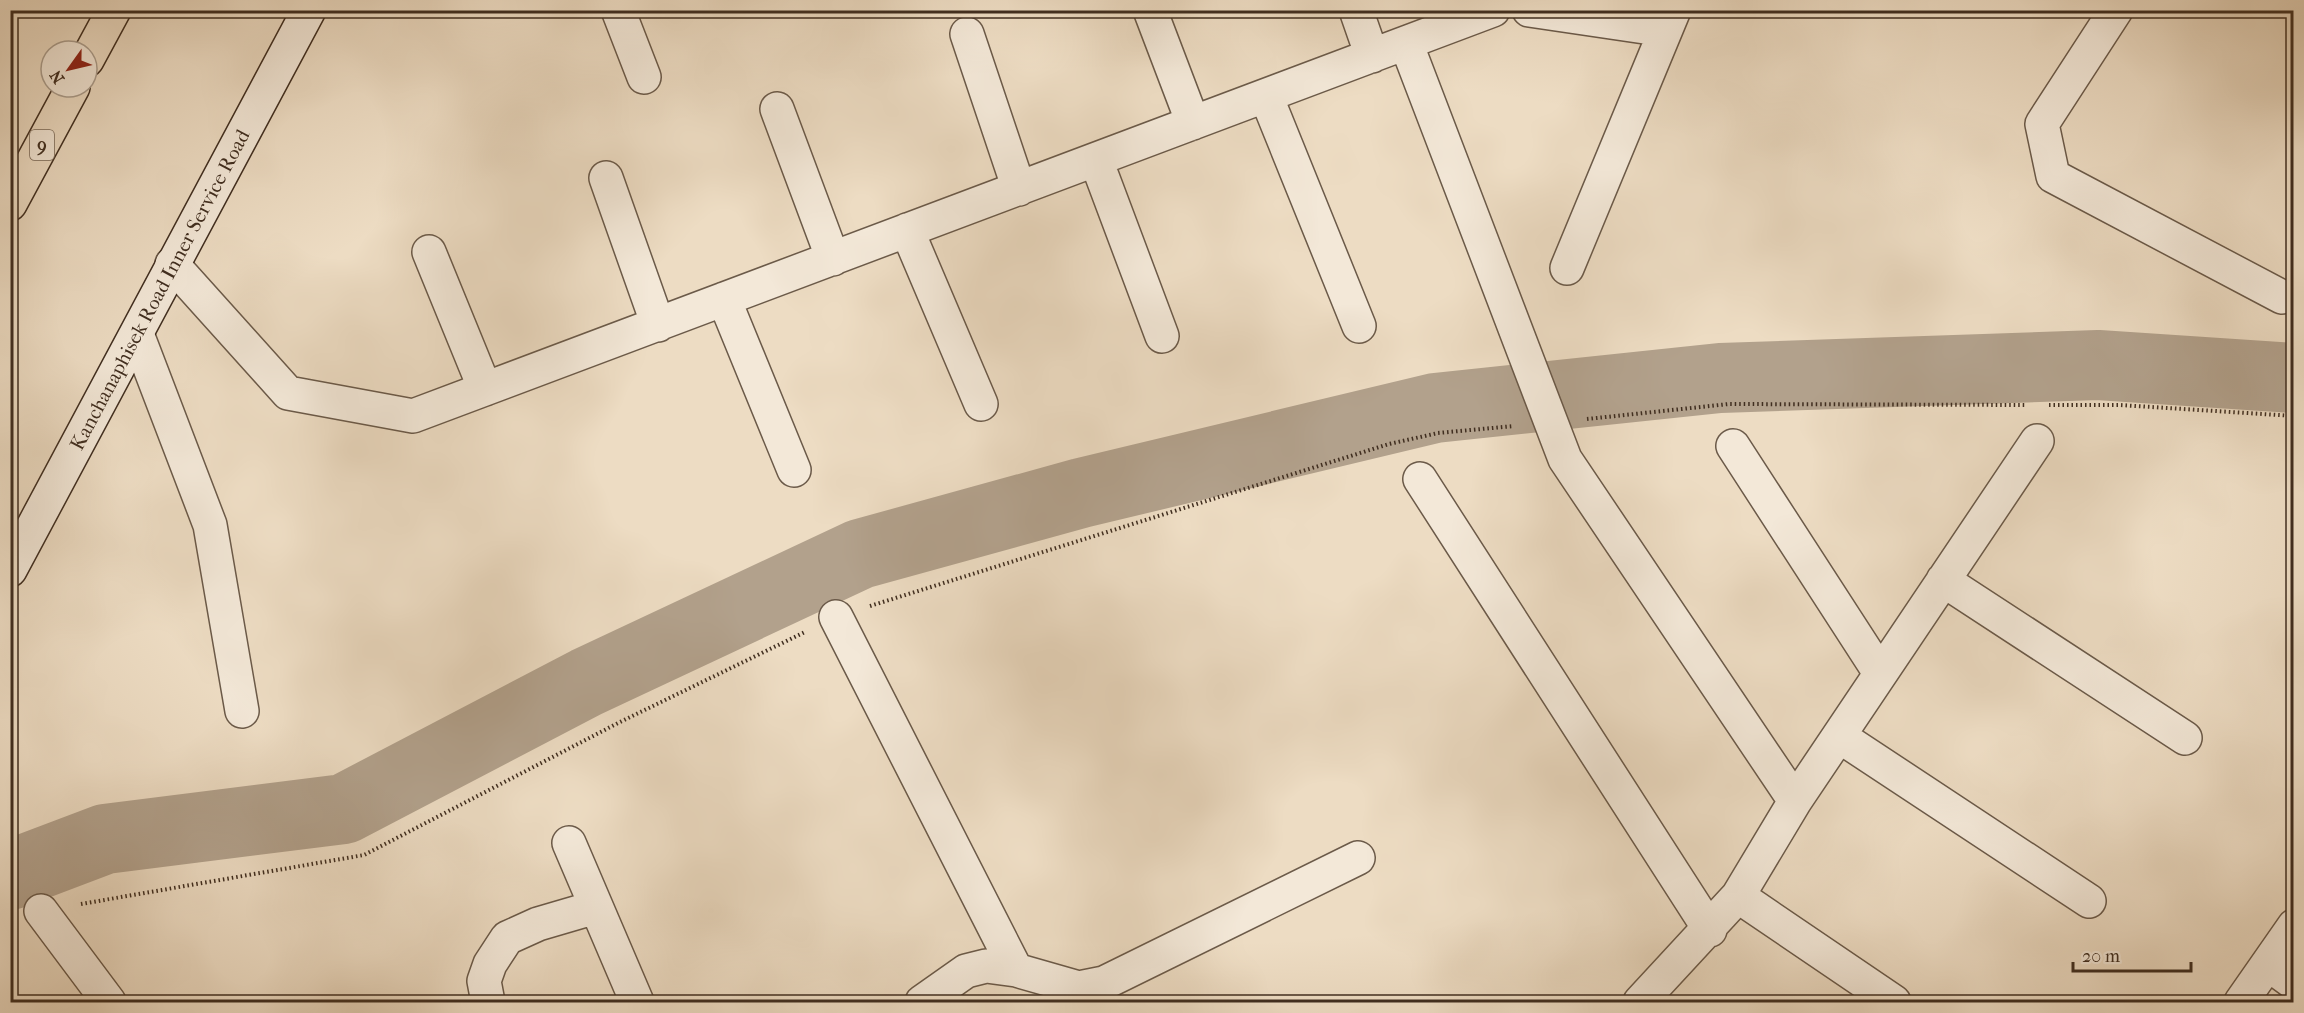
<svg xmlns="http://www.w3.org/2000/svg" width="2304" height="1013" font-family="'IM FELL French Canon',serif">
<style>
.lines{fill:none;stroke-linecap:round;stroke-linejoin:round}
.river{stroke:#b2a18c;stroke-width:70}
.minor-casing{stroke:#6b5a49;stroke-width:36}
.secondary-casing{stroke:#402e20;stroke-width:36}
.motorway-casing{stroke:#402e20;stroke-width:36}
.path{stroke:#402e20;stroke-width:4;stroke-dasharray:1.5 3;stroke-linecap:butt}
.minor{stroke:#f3e8d8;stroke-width:33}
.secondary{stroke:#f3e8d8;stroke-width:33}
.motorway{stroke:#eddcc3;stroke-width:33}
.labels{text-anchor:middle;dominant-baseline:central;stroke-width:4.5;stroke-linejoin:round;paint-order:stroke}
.shield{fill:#f3e8d8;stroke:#766657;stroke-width:1.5}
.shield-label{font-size:18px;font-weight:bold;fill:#402e20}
.street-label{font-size:20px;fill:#402e20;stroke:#f3e8d8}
</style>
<rect width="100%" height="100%" fill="#eddcc3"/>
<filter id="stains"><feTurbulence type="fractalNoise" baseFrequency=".00333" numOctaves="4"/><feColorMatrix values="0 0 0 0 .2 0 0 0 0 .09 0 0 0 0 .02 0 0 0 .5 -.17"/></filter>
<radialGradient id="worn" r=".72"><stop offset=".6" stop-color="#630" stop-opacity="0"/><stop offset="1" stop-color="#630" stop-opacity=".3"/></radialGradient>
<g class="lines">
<path class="river" d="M10,875L105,839L344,809L587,682L860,554L1081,493L1435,408L1720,378L2098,365L2294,378"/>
<defs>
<path id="minor" d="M618,10L644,77
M1150,10L1193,123
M1356,10L1372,56
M1529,10L1665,30
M2116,10L2042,124L2053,176L2282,297
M967,34L1019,189
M1406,43L1565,459L1795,801
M1266,96L1359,326
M777,109L833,259
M1096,160L1162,336
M606,178L658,325
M907,230L981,404
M429,252L485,389
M172,264L288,393L413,416L1493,10
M1567,268L1674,10
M724,299L794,470
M137,334L210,525L242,711
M1733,446L1880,673
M1420,479L1710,930
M1943,580L2185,738
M836,617L1016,970
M1839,736L2089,901
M569,843L637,1002
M1738,896L1894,1002
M41,911L109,1002
M2268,964L2294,983
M488,1002L484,981L490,964L507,938L538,924L596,907
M922,1002L966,971L986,966L1016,970L1079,988L1104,983L1358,858
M1640,1002L1738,896L1795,801L2037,441
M2241,1002L2294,926"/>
<path id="secondary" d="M10,570L309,10"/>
<path id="motorway" d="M87,60L114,10
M10,204L73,87"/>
</defs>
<use href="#minor" class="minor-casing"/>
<use href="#secondary" class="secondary-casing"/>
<use href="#motorway" class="motorway-casing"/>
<path class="path" d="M2049,405H2120L2294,416
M1587,419L1729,404L2026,405
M870,606L1389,444L1438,433L1514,426
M81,904L364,855L620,722L805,632"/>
<use href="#minor" class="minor"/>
<use href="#secondary" class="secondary"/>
<use href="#motorway" class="motorway"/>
</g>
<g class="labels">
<rect class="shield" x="30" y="130" width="24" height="30" rx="4.5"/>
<g class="shield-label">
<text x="42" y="145">9</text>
</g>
<g class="street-label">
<text transform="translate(160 290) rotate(-62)">Kanchanaphisek Road Inner Service Road</text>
</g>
</g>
<rect width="2304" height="1013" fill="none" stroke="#eddcc3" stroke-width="36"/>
<rect x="12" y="12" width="2280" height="989" fill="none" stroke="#402e20" stroke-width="3"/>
<rect x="18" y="18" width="2268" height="977" fill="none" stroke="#402e20" stroke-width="1.5"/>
<g transform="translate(69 69) rotate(236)"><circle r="28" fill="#f3e8d8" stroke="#ab9e8e" stroke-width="1.5"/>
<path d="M0-4.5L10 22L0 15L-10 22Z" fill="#8f2418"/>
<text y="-9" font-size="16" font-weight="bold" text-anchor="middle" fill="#402e20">N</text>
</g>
<path d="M2073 962v9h118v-9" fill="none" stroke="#402e20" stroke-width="3"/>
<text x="2082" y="962" font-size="18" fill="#402e20" stroke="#f3e8d8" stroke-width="4.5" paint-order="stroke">20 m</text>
<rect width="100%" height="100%" filter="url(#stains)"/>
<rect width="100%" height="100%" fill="url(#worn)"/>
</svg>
